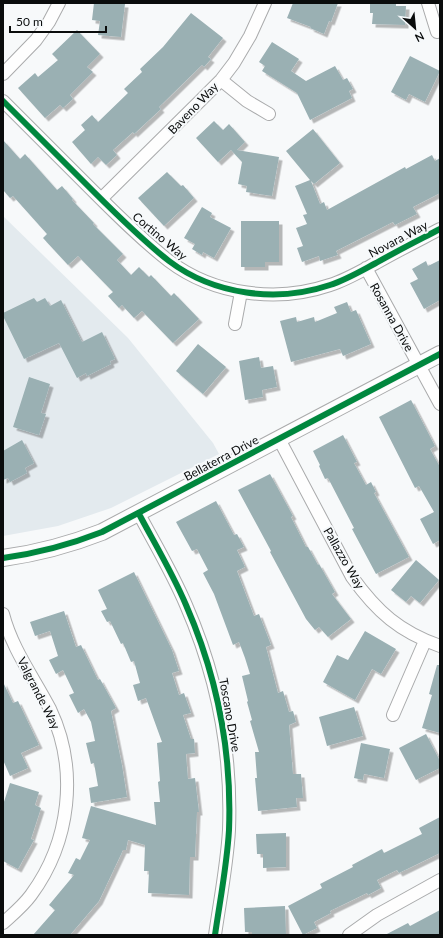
<svg xmlns="http://www.w3.org/2000/svg" width="443" height="938" font-family="Lato,sans-serif">
<style>
.built{fill:#e3eaee}
.building{fill:#9ab0b3;filter:url(#shadow)}
.lines{fill:none;stroke-linecap:round;stroke-linejoin:round}
.street-casing{stroke:#aaabac;stroke-width:14}
.secondary-casing{stroke:#aaabac;stroke-width:18}
.street{stroke:#fefefe;stroke-width:12}
.secondary{stroke:#fefefe;stroke-width:16}
.cycleway-casing{stroke:#f6f9fb;stroke-width:8}
.cycleway{stroke:#00873e;stroke-width:6}
.labels{text-anchor:middle;dominant-baseline:central;stroke-width:4;stroke-linejoin:round;paint-order:stroke}
.street-label{font-size:12px;fill:#0a0c0c;stroke:#f6f9fb}
</style>
<defs>
<filter id="shadow"><feDropShadow dx="3.5" dy="3.5" stdDeviation="0" flood-color="#0004"/></filter>
</defs>
<rect width="100%" height="100%" fill="#f7f9fa"/>
<path class="built" d="M3,216L128,338L213,443L219,454L111,508L58,526L3,536Z"/>
<path class="building" d="M94,3L125,4L121,37L98,35L100,21L92,20Z
M293,3H338L331,22L329,21L324,34L310,28L311,27L287,18Z
M370,3H396V6H406L405,25L372,24L373,13H370Z
M191,13L223,38L208,57L211,59L204,67L202,65L159,107L161,109L134,134L133,132L113,150L117,155L106,165L98,157L91,164L72,142L85,130L81,125L92,115L98,122L128,93L124,89L142,72L140,69L163,47Z
M77,30L100,54L87,67L93,72L70,95L73,99L63,108L60,105L45,118L18,88L35,73L38,77L58,60L52,54Z
M272,42L299,59L291,71L306,81L335,66L343,80L347,78L353,89L349,91L352,98L310,120L297,93L262,71L265,66L259,62Z
M410,56L440,71L425,102L409,94L406,100L391,92Z
M214,121L223,130L229,124L245,142L237,150L279,157L272,196L246,192L247,186L238,184L242,162L231,150L218,162L196,138Z
M313,129L340,163L314,184L311,181L320,204L324,202L327,210L405,167L406,169L432,155L435,161L440,158V193L413,207L417,214L395,225L393,222L336,251L338,255L320,261L319,256L302,262L297,248L303,246L296,228L307,224L303,215L307,214L295,186L310,180L286,151Z
M3,140L20,159L25,154L57,190L62,186L73,199L72,200L94,223L93,224L123,254L117,260L131,275L139,267L149,277L151,275L171,296L174,293L199,319L173,343L142,311L134,318L122,305L119,308L108,296L113,292L78,256L68,265L43,238L47,234L13,196L10,198L3,190Z
M167,172L181,186L183,185L194,198L164,226L138,198Z
M202,207L212,213L210,217L231,228L214,258L203,252L202,255L192,249L195,244L184,238Z
M241,221H279V262H265V267H241Z
M440,260V300L424,309L410,283L418,279L412,269L426,261L428,266Z
M34,298L37,302L45,298L50,306L61,300L82,342L102,332L115,359L110,361L111,364L87,376L86,373L77,378L59,343L24,359L3,316V313Z
M347,302L351,312L356,310L371,344L343,356L340,349L291,362L280,321L296,317L297,322L314,317L315,322L337,313L334,307Z
M198,344L226,367L203,394L176,371Z
M259,357L261,368L273,366L277,387L262,390L263,397L245,400L239,361Z
M29,377L50,384L41,413L46,414L39,435L13,427Z
M411,400L435,446L430,449L440,467V540L433,544L420,519L434,512L419,486L415,488L379,417Z
M343,435L357,462L354,463L366,485L371,482L376,492L374,493L409,557L376,574L352,529L354,528L328,478L325,479L319,466L320,465L313,451Z
M22,440L34,463L25,468L27,473L10,482L8,478L3,480V451Z
M270,474L293,516L291,517L306,547H308L318,565L319,564L335,592L332,594L351,619L328,637L319,627L315,630L306,619L270,552L271,551L238,490Z
M216,501L234,535L237,534L244,547L237,550L245,567L237,571L254,616L259,614L271,645L266,647L278,693L283,691L289,712L293,711L296,722L289,725L293,774H301L303,798H296L297,807L258,811L255,778H257L255,752H259L250,721L252,720L247,702L248,701L242,676L250,674L245,658L239,642L233,645L214,594L203,573L208,570L197,549L192,551L176,522Z
M416,560L439,580L420,603L411,596L406,602L391,590Z
M134,572L172,650L179,671L172,673L179,695L184,693L191,713L183,715L191,739H194L195,753L186,754L188,779L195,778L199,812H197L195,857H190L189,895L148,893L149,871H144L145,845L128,840L126,850H123L99,901L70,935H33L55,910L49,905L74,875L68,873L76,858L80,860L90,840L82,838L91,806L156,825L154,802H160L158,782L160,781L157,743L162,742L146,698L138,701L133,685L140,683L134,661L131,662L123,643L121,644L110,621L107,622L101,611L107,609L98,590Z
M64,611L76,647L81,645L98,680L100,679L116,708L111,711L122,765L127,797L91,803L89,788L98,786L94,763L91,764L86,743L95,741L91,722L84,709L78,713L69,695L74,693L63,670L56,674L49,660L58,656L50,631L35,636L30,622Z
M365,631L396,649L381,674L372,669L355,700L323,682L337,655L348,660Z
M437,665H440V733L422,728L432,695L429,694Z
M3,682L13,703L18,701L39,745L21,753L28,768L10,776L3,760Z
M354,707L363,736L327,746L319,717Z
M426,734L440,761V768L416,780L399,748Z
M361,743L390,749L384,778L364,774L363,780L354,778Z
M10,783L39,792L35,805L41,808L31,839L34,840L18,869L3,861V805Z
M440,817V853L399,873L397,870L377,880L381,888L368,895L367,893L330,911L331,913L314,922L317,928L303,935L288,906L322,888L320,884L353,867L352,865L382,849L384,853L422,834L419,828Z
M286,833V867L263,868V854H257L256,834Z
M285,906L286,935H252V932H245L244,908Z
M440,910V935H385L408,923L410,926Z"/>
<g class="lines">
<defs>
<path id="street" d="M428,3L437,32
M3,74L36,40L49,22L59,3
M221,80L247,101L269,114
M3,101C33,131 63,161 93,191C117,215 142,240 169,261C214,295 277,303 330,285C346,280 361,271 376,263C397,251 419,240 440,229
M101,199L201,100L221,80L234,63L250,36L265,3
M366,268L440,404
M235,324L241,292
M279,439L352,577C377,612 400,632 440,646
M139,514C155,544 173,574 186,605C217,676 232,752 229,830C227,865 220,900 215,935
M3,614C12,649 34,678 50,709C79,770 70,842 31,895C23,906 13,914 3,923
M393,715L425,641
M349,935L377,915L440,880"/>
<path id="secondary" d="M3,558C39,553 69,545 102,532L440,354"/>
</defs>
<use href="#street" class="street-casing"/>
<use href="#secondary" class="secondary-casing"/>
<use href="#street" class="street"/>
<use href="#secondary" class="secondary"/>
<defs>
<path id="cycleway" d="M3,101C33,131 63,161 93,191C117,215 142,240 169,261C214,295 277,303 330,285C346,280 361,271 376,263C397,251 419,240 440,229
M139,514C155,544 173,574 186,605C217,676 232,752 229,830C227,865 220,900 215,935
M3,558C39,553 69,545 102,532L440,354"/>
</defs>
<use href="#cycleway" class="cycleway-casing"/>
<use href="#cycleway" class="cycleway"/>
</g>
<g class="labels">
<g class="street-label">
<text transform="translate(193 108) rotate(-46)">Baveno Way</text>
<text transform="translate(160 236) rotate(40)">Cortino Way</text>
<text transform="translate(398 239) rotate(-28)">Novara Way</text>
<text transform="translate(392 317) rotate(61)">Rosanna Drive</text>
<text transform="translate(221 458) rotate(-28)">Bellaterra Drive</text>
<text transform="translate(344 558) rotate(60)">Pallazzo Way</text>
<text transform="translate(39 693) rotate(63)">Valgrande Way</text>
<text transform="translate(230 715) rotate(80)">Toscano Drive</text>
</g>
</g>
<rect width="443" height="938" fill="none" stroke="#0a0c0c" stroke-width="8"/>
<g transform="translate(415 28) rotate(153)" stroke="#f6f9fb" stroke-width="3" paint-order="stroke">
<path d="M0-3L7 15L0 10L-7 15Z" fill="#0a0c0c"/>
<text y="-6" font-size="11" font-weight="bold" text-anchor="middle" fill="#0a0c0c">N</text>
</g>
<path d="M10 26v6h96v-6" fill="none" stroke="#0a0c0c" stroke-width="2"/>
<text x="16" y="26" font-size="12" fill="#0a0c0c" stroke="#f6f9fb" stroke-width="3" paint-order="stroke">50 m</text>
</svg>
